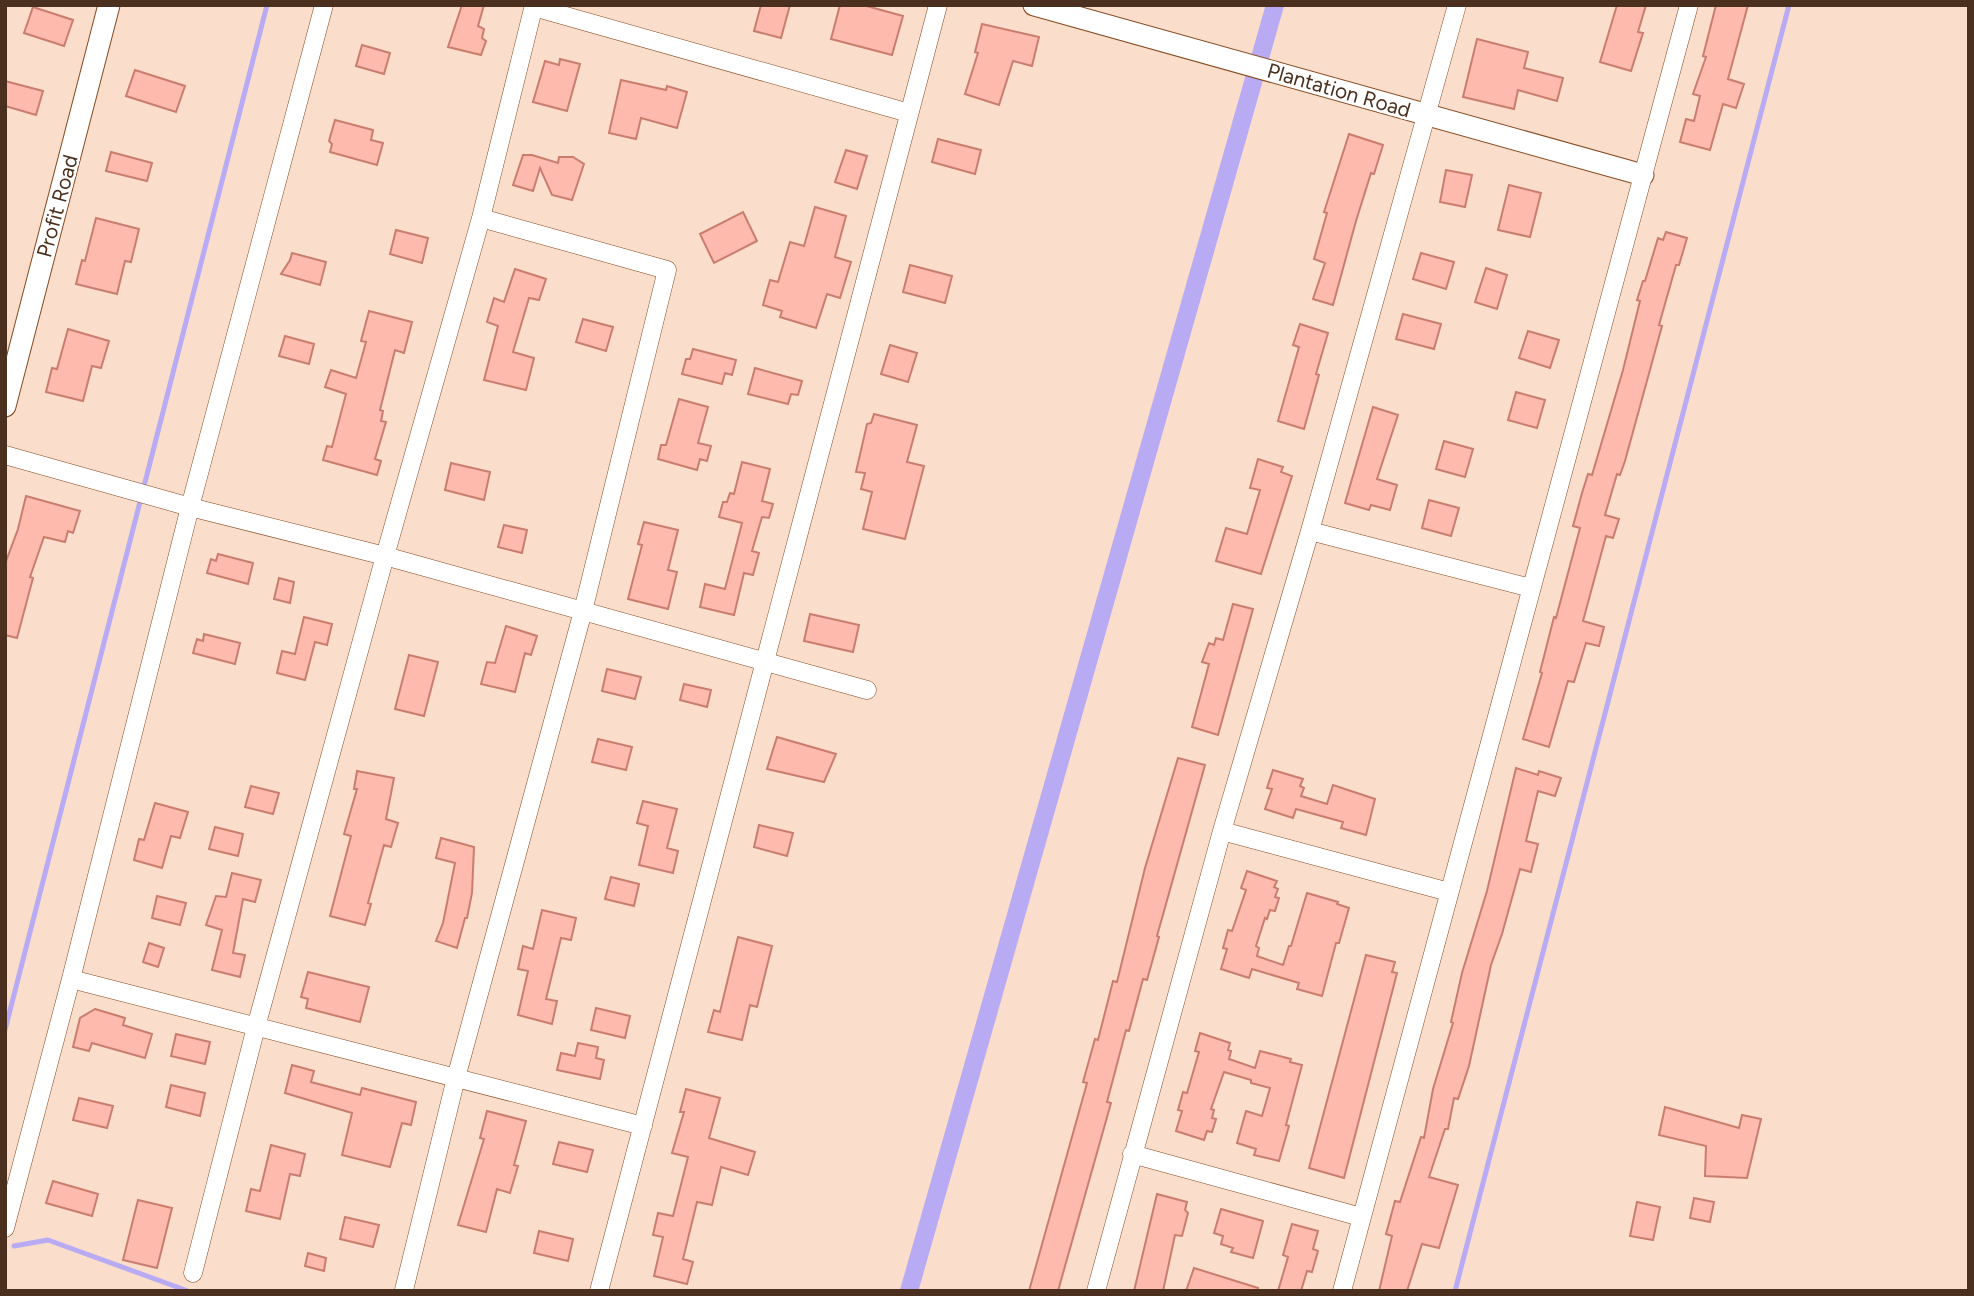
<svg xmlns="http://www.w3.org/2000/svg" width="1974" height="1296" font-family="Figtree,sans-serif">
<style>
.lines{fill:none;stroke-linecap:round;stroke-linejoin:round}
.stream{stroke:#b8abf3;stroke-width:5}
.canal{stroke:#b8abf3;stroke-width:18}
.building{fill:#fdbaad;stroke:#ca7d6d;stroke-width:2}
.minor-casing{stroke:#86491f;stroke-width:19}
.tertiary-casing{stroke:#86491f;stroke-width:23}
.minor{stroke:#fff;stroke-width:18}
.tertiary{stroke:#fff;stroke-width:21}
.labels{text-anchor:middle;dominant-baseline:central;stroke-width:5;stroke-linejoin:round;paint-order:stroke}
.street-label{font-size:21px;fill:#4c301f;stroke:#fff}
</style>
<rect width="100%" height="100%" fill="#fbddcc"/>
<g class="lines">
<path class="stream" d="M5,1030L267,5
M14,1246L48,1240L188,1291
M1455,1291L1789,5"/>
<path class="canal" d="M909,1291C1028,861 1156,435 1275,5"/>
</g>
<path class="building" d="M462,5H484L478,26L484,29L482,38L486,41L481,55L448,47Z
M761,5H790L781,38L754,31Z
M840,5H863L903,16L892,55L831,39Z
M1617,5H1646L1638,32L1643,33L1631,71L1600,62Z
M1716,5H1748L1728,79L1744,84L1736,108L1723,104L1710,150L1680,142L1686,119L1694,121L1700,96L1693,94L1706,57L1703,56Z
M33,7L73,20L64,46L24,33Z
M982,24L1039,37L1032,66L1013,61L999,105L965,94L978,53L975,52Z
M1477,39L1528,52L1524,68L1563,78L1557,101L1518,90L1514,109L1463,97Z
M362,45L390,53L384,74L356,66Z
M560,59L580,64L567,111L533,102L545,61L559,65Z
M135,70L185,86L176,112L126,96Z
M621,80L666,90L667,86L687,92L677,128L641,118L636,139L609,133Z
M5,81L43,91L36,115L5,106Z
M335,120L373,130L371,140L383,143L377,165L330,152L332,144L329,141Z
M1349,134L1383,145L1374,174L1371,173L1356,221L1333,305L1313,299L1325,263L1314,259L1327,213L1324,212Z
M938,139L981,150L975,174L932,162Z
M846,150L867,156L857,189L835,182Z
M111,152L152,163L147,181L106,171Z
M523,155H532L558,163L559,157H573L584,164L572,200L552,195L540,168L533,191L513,185Z
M1446,170L1472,175L1465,207L1440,202Z
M1509,185L1541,193L1530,237L1498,230Z
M815,207L846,216L835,257L851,262L840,298L827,294L816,328L780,317L782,311L763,305L770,280L778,282L790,242L804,246Z
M743,212L757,241L714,263L700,234Z
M96,218L139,229L131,262L125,261L117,294L76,284L82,260L85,261Z
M396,230L428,238L422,263L390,254Z
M1666,232L1687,238L1679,265H1676L1659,325L1662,326L1625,461L1620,475L1617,474L1605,515L1619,519L1613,538L1606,536L1583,621L1604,627L1599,646L1586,643L1574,682L1568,681L1549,747L1523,739L1542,673L1540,672L1554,617L1556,618L1580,528L1573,526L1582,493L1588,474L1592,475L1623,370L1640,301L1637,300L1643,281H1645L1658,238L1663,240Z
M292,253L326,262L320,285L281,274L290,260Z
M1421,253L1454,262L1446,289L1413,279Z
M910,265L952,276L945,303L903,292Z
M1486,268L1507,275L1497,309L1475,302Z
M515,269L546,279L539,300L529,298L513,352L534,358L526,390L484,380L498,326L487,322L494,298L504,302Z
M369,311L412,322L404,353L395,350L380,410L383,411L381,421L386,422L375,459L381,461L377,475L323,460L327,446L332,447L346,394L325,387L331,370L356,378L366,342L361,341Z
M1403,314L1441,324L1434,349L1396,339Z
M583,319L613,327L606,351L576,342Z
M1300,324L1328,333L1316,374L1319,375L1304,429L1278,421L1299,347L1293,345Z
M68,329L109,341L101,368L92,366L83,401L46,392L52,368L57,369Z
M1528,331L1559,340L1550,368L1519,358Z
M285,336L314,344L309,364L279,356Z
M890,345L917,353L908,382L881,374Z
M693,349L736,360L732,375L725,373L722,384L682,374L686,359H690Z
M755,368L802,381L798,395L791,394L788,404L748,394Z
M1516,392L1545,400L1537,428L1508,420Z
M679,399L708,407L698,443L711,446L707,461L700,459L697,470L658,459L661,445H666Z
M1373,407L1398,415L1377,479L1397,485L1390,510L1371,505L1369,510L1345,503Z
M874,414L917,425L907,462L924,466L905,539L863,529L872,492L861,489L865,473L856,472L867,424L871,423Z
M1444,441L1473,449L1465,477L1436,469Z
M1258,459L1283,467L1281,472L1292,476L1261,574L1216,561L1226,528L1247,534L1260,490L1250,488Z
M742,462L770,469L762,501L773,504L769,518L762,517L752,551L759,553L753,575L744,573L734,615L700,607L705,584L725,589L742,523L719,517L723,502H727L730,493L734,494Z
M451,463L490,472L484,500L445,490Z
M26,496L80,511L73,533L68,531L65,542L44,537L30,577L33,578L17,638L5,635V564L18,529Z
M1429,500L1459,508L1451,536L1422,528Z
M644,522L678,530L668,570L677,572L668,609L628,599L642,545L638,544Z
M504,525L527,530L522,553L498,547Z
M218,554L253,563L248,584L207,573L211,559L216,561Z
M279,578L294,582L290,603L274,599Z
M1233,604L1253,609L1218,735L1192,727L1209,664L1202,662L1209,643L1214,645L1216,638L1223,640Z
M810,614L859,625L853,652L804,641Z
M304,617L332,624L327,645L315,642L305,680L277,673L282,651L295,654Z
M506,626L537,636L531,655L525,653L515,692L481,684L487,662L495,663Z
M204,634L240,643L235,664L193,653L197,639L203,641Z
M409,655L438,662L424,716L395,709Z
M607,669L641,677L635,699L602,691Z
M684,684L711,690L707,707L680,700Z
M777,737L836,754L824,782L767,769Z
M598,739L632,747L626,770L592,762Z
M1178,758L1205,765L1157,936L1159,937L1147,980L1143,979L1129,1031L1126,1030L1107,1102L1111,1103L1058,1291H1029L1087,1083L1083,1082L1095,1039L1098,1040L1113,981L1117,982L1145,868Z
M1516,768L1538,775L1539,771L1561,778L1555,796L1538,791L1526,841L1538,844L1531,872L1520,869L1502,934L1491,965L1469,1066L1458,1099L1454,1098L1448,1129H1445L1429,1177L1458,1185L1439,1248L1422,1244L1407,1291H1379L1392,1236L1386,1234L1395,1201L1400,1202L1421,1137L1424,1138L1433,1089L1453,1023L1451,1022L1462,973L1487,891Z
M1273,770L1303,779L1300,786L1304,788L1301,796L1327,804L1333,785L1375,799L1366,835L1341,828L1343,822L1296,809L1293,818L1265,809L1272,789L1267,788Z
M357,771L394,778L386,819L398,823L391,847L384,845L368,903L371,904L365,925L330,916L351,836L344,834L357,789H354Z
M251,786L279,793L273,814L245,807Z
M643,801L677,809L667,848L678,851L673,873L639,865L648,826L637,823Z
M155,803L188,812L180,838L171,836L162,868L134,860L139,839L144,840Z
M759,825L793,833L787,856L754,847Z
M215,827L243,834L238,856L209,849Z
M441,838L474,847L472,893L467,918H465L457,948L436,941L443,923L455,863L436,858Z
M1247,871L1277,881L1274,887L1278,889L1275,897L1279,898L1275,911L1270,910L1267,919L1265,918L1256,946L1259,948L1257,956L1283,965L1289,946H1291L1307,893L1338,902L1337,904L1349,908L1339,943H1336L1322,996L1297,989L1299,983L1252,969L1249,978L1221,969L1227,949L1223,948L1228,930L1232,931L1246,890L1241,888Z
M232,873L261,880L255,902L243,899L233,953L245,955L240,977L212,970L222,930L206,925L216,896L226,897Z
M611,877L639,884L634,906L605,899Z
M157,896L186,903L180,925L152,918Z
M542,910L576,918L571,940L561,938L546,999L557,1001L552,1024L518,1015L528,971L518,969L523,946L533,949Z
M738,937L772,946L757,1007L750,1005L742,1040L708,1032L714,1010L720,1012Z
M149,943L164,948L158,967L143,962Z
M1366,955L1395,962L1392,972L1397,973L1344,1178L1309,1168Z
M308,972L369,987L360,1022L306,1008L308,999L301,997Z
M596,1008L630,1016L625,1038L591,1030Z
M95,1009L125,1018L123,1025L152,1034L145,1058L92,1043L89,1051L73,1047L80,1018Z
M1200,1033L1230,1043L1228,1050L1231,1051L1229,1059L1255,1068L1260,1051L1291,1059L1290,1062L1302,1065L1286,1125L1289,1126L1279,1161L1254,1155L1256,1149L1237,1143L1246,1111L1262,1116L1270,1088L1251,1083V1080L1224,1072L1211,1109L1214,1110L1212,1118L1216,1119L1212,1132L1207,1131L1204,1140L1176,1131L1182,1111L1178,1110L1183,1092L1187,1093L1199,1052L1195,1051Z
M176,1034L210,1042L205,1064L171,1056Z
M578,1043L598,1047L596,1058L604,1060L600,1079L557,1070L561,1053L575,1056Z
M292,1065L314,1071L311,1082L360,1095L362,1088L416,1102L411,1125L402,1123L390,1167L342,1155L352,1113L285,1093Z
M171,1085L205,1093L200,1116L166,1107Z
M686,1089L720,1098L709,1138L755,1152L748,1175L721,1167L712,1205L697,1202L683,1259L693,1262L687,1284L654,1276L663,1237L653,1235L658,1213L673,1216L688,1157L672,1153L684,1112H680Z
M79,1098L113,1106L107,1128L73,1120Z
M1665,1107L1739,1128L1742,1115L1761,1119L1747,1178L1705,1176L1706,1146L1659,1135Z
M487,1111L526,1121L514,1165L518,1166L510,1193L497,1189L486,1232L458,1225L484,1139L480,1138Z
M559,1142L593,1150L587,1172L553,1164Z
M271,1145L305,1154L300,1176L290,1174L280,1219L246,1211L251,1189L260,1191Z
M53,1181L98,1194L92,1216L46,1203Z
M1157,1194L1187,1202L1185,1210L1188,1213L1182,1236L1175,1235L1163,1291H1134Z
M1694,1198L1714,1202L1710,1222L1690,1218Z
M138,1200L172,1208L157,1268L123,1260Z
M1637,1202L1660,1207L1653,1240L1630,1236Z
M1221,1209L1263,1221L1253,1258L1231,1252L1233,1248L1221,1244L1223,1236L1214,1233Z
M345,1217L379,1225L373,1247L340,1239Z
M1292,1224L1318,1231L1313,1249L1318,1251L1312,1272L1307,1271L1301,1291H1278L1288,1257L1283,1255Z
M539,1231L573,1239L568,1261L534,1253Z
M308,1253L326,1258L324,1271L305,1266Z
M1194,1268L1258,1288L1257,1291H1186Z"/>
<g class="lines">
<defs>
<path id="minor" d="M534,7L909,113
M5,455L190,507L385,556L867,690
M1310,531L1531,588
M1222,831L1449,892
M71,979L643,1126
M1132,1154L1361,1217
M5,1228L71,979L190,507L324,5
M193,1273L256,1027L385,556L481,218L534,5
M404,1290L456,1078L583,611L667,270L481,218
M599,1291L938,5
M1096,1291L1222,831L1310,531L1457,5
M1342,1291L1689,5"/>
<path id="tertiary" d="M1034,5L1643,175
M5,406L109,5"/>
</defs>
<use href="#minor" class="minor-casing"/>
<use href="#tertiary" class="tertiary-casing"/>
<use href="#minor" class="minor"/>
<use href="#tertiary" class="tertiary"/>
</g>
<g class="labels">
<g class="street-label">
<text transform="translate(1339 90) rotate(16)">Plantation Road</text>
<text transform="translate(57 206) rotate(-75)">Profit Road</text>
</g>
</g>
<rect width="1974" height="1296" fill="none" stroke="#4c301f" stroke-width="14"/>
</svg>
